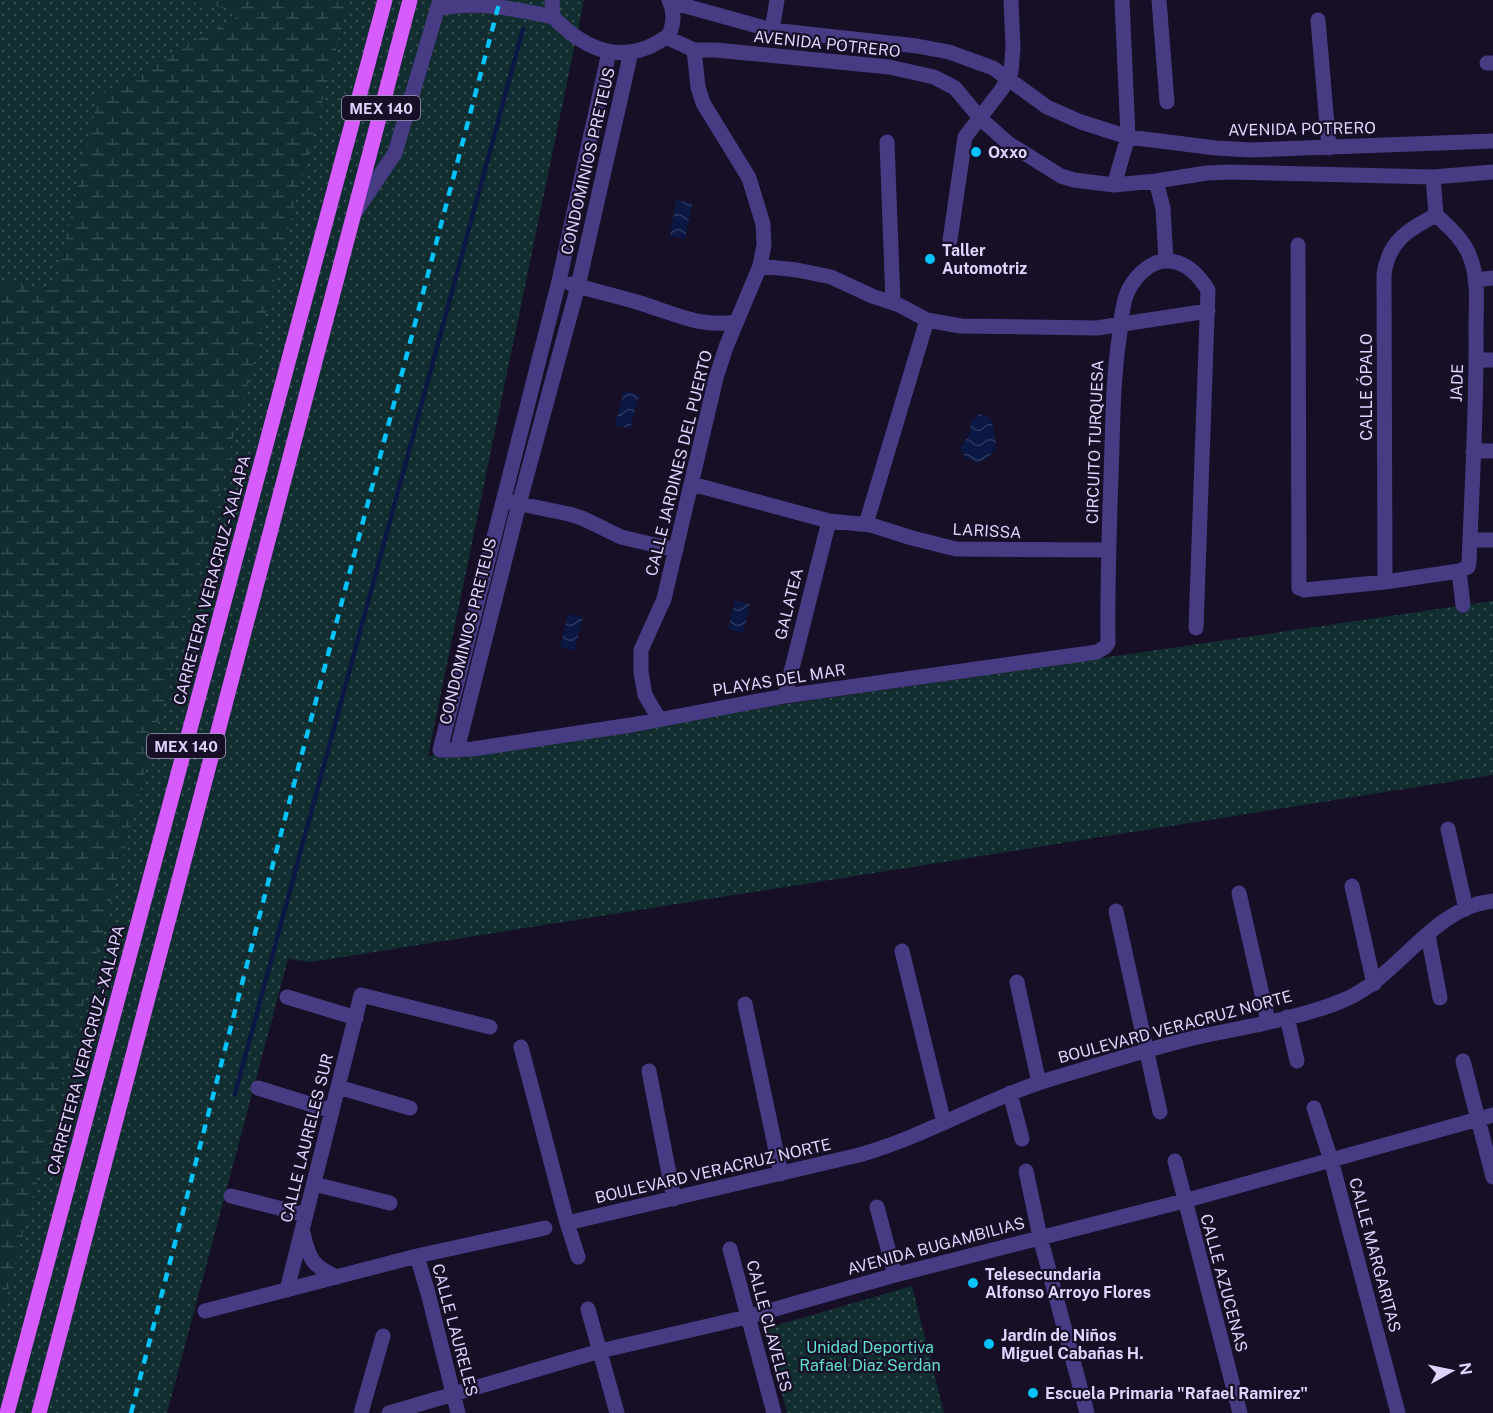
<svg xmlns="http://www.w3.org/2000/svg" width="1493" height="1413" font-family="'Public Sans',sans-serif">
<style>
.green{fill:url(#green-dots)}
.wetland{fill:url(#wetland-marsh)}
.water{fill:url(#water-waves)}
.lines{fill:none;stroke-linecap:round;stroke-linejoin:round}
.stream{stroke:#0b1843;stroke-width:4.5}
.minor{stroke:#473b84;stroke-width:15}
.major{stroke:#d75cfd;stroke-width:15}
.rail{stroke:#03c2fc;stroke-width:4.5;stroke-dasharray:9 8;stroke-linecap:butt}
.poi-dot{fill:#03c2fc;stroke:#160f26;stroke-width:2}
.labels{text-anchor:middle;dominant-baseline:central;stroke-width:4.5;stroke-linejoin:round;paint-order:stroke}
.shield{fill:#160f26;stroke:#a399be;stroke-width:1.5}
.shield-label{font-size:15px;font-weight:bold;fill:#dfd4ff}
.street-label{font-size:16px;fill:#dfd4ff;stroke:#160f26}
.poi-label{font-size:16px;font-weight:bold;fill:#dfd4ff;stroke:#160f26;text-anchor:start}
.park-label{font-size:16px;fill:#60dfd0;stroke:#160f26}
</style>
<defs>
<pattern id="green-dots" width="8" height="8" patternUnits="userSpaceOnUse" patternTransform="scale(1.5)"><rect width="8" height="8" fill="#122d30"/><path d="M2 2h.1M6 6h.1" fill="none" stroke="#344b4f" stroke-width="1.8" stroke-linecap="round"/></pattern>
<pattern id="wetland-marsh" width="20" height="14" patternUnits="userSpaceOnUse" patternTransform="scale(1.5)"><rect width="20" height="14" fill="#122d30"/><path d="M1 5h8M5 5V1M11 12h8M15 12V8" fill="none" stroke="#344b4f"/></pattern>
<pattern id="water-waves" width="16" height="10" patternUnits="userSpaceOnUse" patternTransform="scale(1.5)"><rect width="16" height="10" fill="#0b1843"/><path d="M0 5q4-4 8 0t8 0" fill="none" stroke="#2e395f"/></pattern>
</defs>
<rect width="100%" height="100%" fill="#160f26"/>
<path class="green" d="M0,0H584L428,756L1493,601V775L311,962L288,959L167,1413H0Z
M912,1286L944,1413H787L764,1329Z"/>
<path class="wetland" d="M182,0H349L0,1321V281L54,291L98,97L246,12Z"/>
<path class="water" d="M676,200L692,203L685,239L670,236Z
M624,391L639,395L630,429L615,425Z
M980,414L990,417C997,439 1002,453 977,463L966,458L960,448L970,433L971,421Z
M735,600L750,604L743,633L728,629Z
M568,614L583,618L574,651L560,647Z"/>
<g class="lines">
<path class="stream" d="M235,1094L523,29"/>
<path class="minor" d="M552,0L553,17C587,52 626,67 669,35C674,23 675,12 669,0
M1159,0L1167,102
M671,2L772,30L917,46L949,52L993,68L1047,107L1081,122L1128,137L1216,148L1251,150L1493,141
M438,9C476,0 515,9 553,17
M1318,20L1329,148
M772,30L777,0
M666,37L694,50H716L889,67L934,77L955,88L980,118L1008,143L1061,176L1074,180L1114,185L1156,181L1207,173L1230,172L1433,177L1493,172
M609,52L559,281L440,750L473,749L631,725L785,696L1097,652L1105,647L1108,643C1107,577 1110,511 1112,446C1113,408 1114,370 1120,332C1121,320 1122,307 1126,296C1132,279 1150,259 1170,261C1188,263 1199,276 1208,290L1196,628
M1487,63H1493
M887,142L893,302
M1433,177L1436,215
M1156,181L1163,208L1166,261
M1114,185L1128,137L1122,0
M356,211L395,153L440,0
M950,240L965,137L1002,89L1011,72L1013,48L1011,0
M1298,245L1299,588L1304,590L1385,582L1459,571L1468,567L1469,563C1472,485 1477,407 1476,330C1476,306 1479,279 1470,257C1464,240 1449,227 1436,215
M760,266L797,270L831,277L872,296L899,305L927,320L961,326L1097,328L1208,311
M1475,280L1493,278
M571,284C594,291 617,296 640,303C673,313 700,328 736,322
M1476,360H1493
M1473,451H1493
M692,484L829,521L871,525L912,538L956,549L1109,550
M511,502L569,514L582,518L621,537L676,550
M866,524L927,320
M1470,540H1493
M1459,571L1463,605
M1385,582L1384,275C1388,241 1408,230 1436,215
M785,696L829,521
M659,719L645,695L641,672V650L664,599L716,378L726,347L760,266L764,245L763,224L749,178L703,103L698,87L694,50
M457,750L519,504L578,286L631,52
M1448,829L1466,909
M1352,886L1374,984
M1239,893L1268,1021
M1116,911L1160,1112
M1428,935L1440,998
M902,951L944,1123
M1017,982L1039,1083
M287,997L356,1018
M745,1004L781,1174
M1287,1017L1297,1061
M521,1047L567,1223L578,1257
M1463,1061L1493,1177
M649,1071L674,1199
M338,1087L410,1108
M258,1088L332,1111
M1010,1093L1022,1139
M1314,1108L1331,1160L1398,1413
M1175,1161L1240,1413
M1026,1171L1040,1237L1087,1413
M314,1184L390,1203
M231,1196L306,1215
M877,1207L895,1275
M567,1223L859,1155C927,1136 987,1098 1054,1078C1102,1064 1150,1048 1198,1037C1244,1027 1302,1018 1344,1000C1399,977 1432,907 1493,901
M303,1233C309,1259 312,1266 337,1277
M730,1249L774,1413
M417,1256L428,1293L458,1413
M287,1290L361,995L490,1027
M588,1309L617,1413
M205,1311L417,1256L545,1228
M361,1413L383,1336
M389,1413L600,1351L747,1317L895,1275L1184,1201L1493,1115"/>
<path class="major" d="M7,1413L385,0
M39,1413L410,0"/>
<path class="rail" d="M131,1413L267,887L500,0"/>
</g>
<g class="poi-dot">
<circle cx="976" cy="152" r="6"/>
<circle cx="930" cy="259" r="6"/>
<circle cx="973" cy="1283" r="6"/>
<circle cx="989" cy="1344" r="6"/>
<circle cx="1033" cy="1393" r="6"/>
</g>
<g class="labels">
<g class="shield">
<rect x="342" y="96" width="78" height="24" rx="4.5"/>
<rect x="147" y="734" width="78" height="24" rx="4.5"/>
</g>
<g class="shield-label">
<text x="381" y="108">MEX 140</text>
<text x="186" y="746">MEX 140</text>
</g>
<g class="street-label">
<text transform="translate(827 44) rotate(6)">AVENIDA POTRERO</text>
<text transform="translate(1302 129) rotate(-1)">AVENIDA POTRERO</text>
<text transform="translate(588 161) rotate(-77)">CONDOMINIOS PRETEUS</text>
<text transform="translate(1457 383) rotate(-88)">JADE</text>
<text transform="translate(1366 387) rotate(-90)">CALLE ÓPALO</text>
<text transform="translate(1095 442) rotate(-88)">CIRCUITO TURQUESA</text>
<text transform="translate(679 463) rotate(-76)">CALLE JARDINES DEL PUERTO</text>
<text transform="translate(987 531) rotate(3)">LARISSA</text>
<text transform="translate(212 580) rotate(-75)">CARRETERA VERACRUZ - XALAPA</text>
<text transform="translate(789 604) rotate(-76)">GALATEA</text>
<text transform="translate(468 631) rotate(-76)">CONDOMINIOS PRETEUS</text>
<text transform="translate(779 680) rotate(-9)">PLAYAS DEL MAR</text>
<text transform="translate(1175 1027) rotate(-15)">BOULEVARD VERACRUZ NORTE</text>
<text transform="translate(86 1050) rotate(-75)">CARRETERA VERACRUZ - XALAPA</text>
<text transform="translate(307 1138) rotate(-76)">CALLE LAURELES SUR</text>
<text transform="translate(713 1171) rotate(-13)">BOULEVARD VERACRUZ NORTE</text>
<text transform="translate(936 1246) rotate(-15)">AVENIDA BUGAMBILIAS</text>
<text transform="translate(1375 1255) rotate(75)">CALLE MARGARITAS</text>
<text transform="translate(1224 1283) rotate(75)">CALLE AZUCENAS</text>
<text transform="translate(769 1326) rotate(75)">CALLE CLAVELES</text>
<text transform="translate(455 1330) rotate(75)">CALLE LAURELES</text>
</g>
<g class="poi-label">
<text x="988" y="152">Oxxo</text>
<text x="942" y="250">Taller<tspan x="942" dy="18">Automotriz</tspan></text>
<text x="985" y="1274">Telesecundaria<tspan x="985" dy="18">Alfonso Arroyo Flores</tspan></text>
<text x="1001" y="1335">Jardín de Niños<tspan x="1001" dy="18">Miguel Cabañas H.</tspan></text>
<text x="1045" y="1393">Escuela Primaria "Rafael Ramirez"</text>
</g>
<g class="park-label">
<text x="870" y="1347">Unidad Deportiva<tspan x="870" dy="18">Rafael Diaz Serdan</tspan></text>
</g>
</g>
<g transform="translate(1451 1371) rotate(81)" stroke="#160f26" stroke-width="4.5" paint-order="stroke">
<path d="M0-4.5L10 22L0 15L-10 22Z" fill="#dfd4ff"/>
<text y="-9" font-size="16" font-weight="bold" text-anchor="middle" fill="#dfd4ff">N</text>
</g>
</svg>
